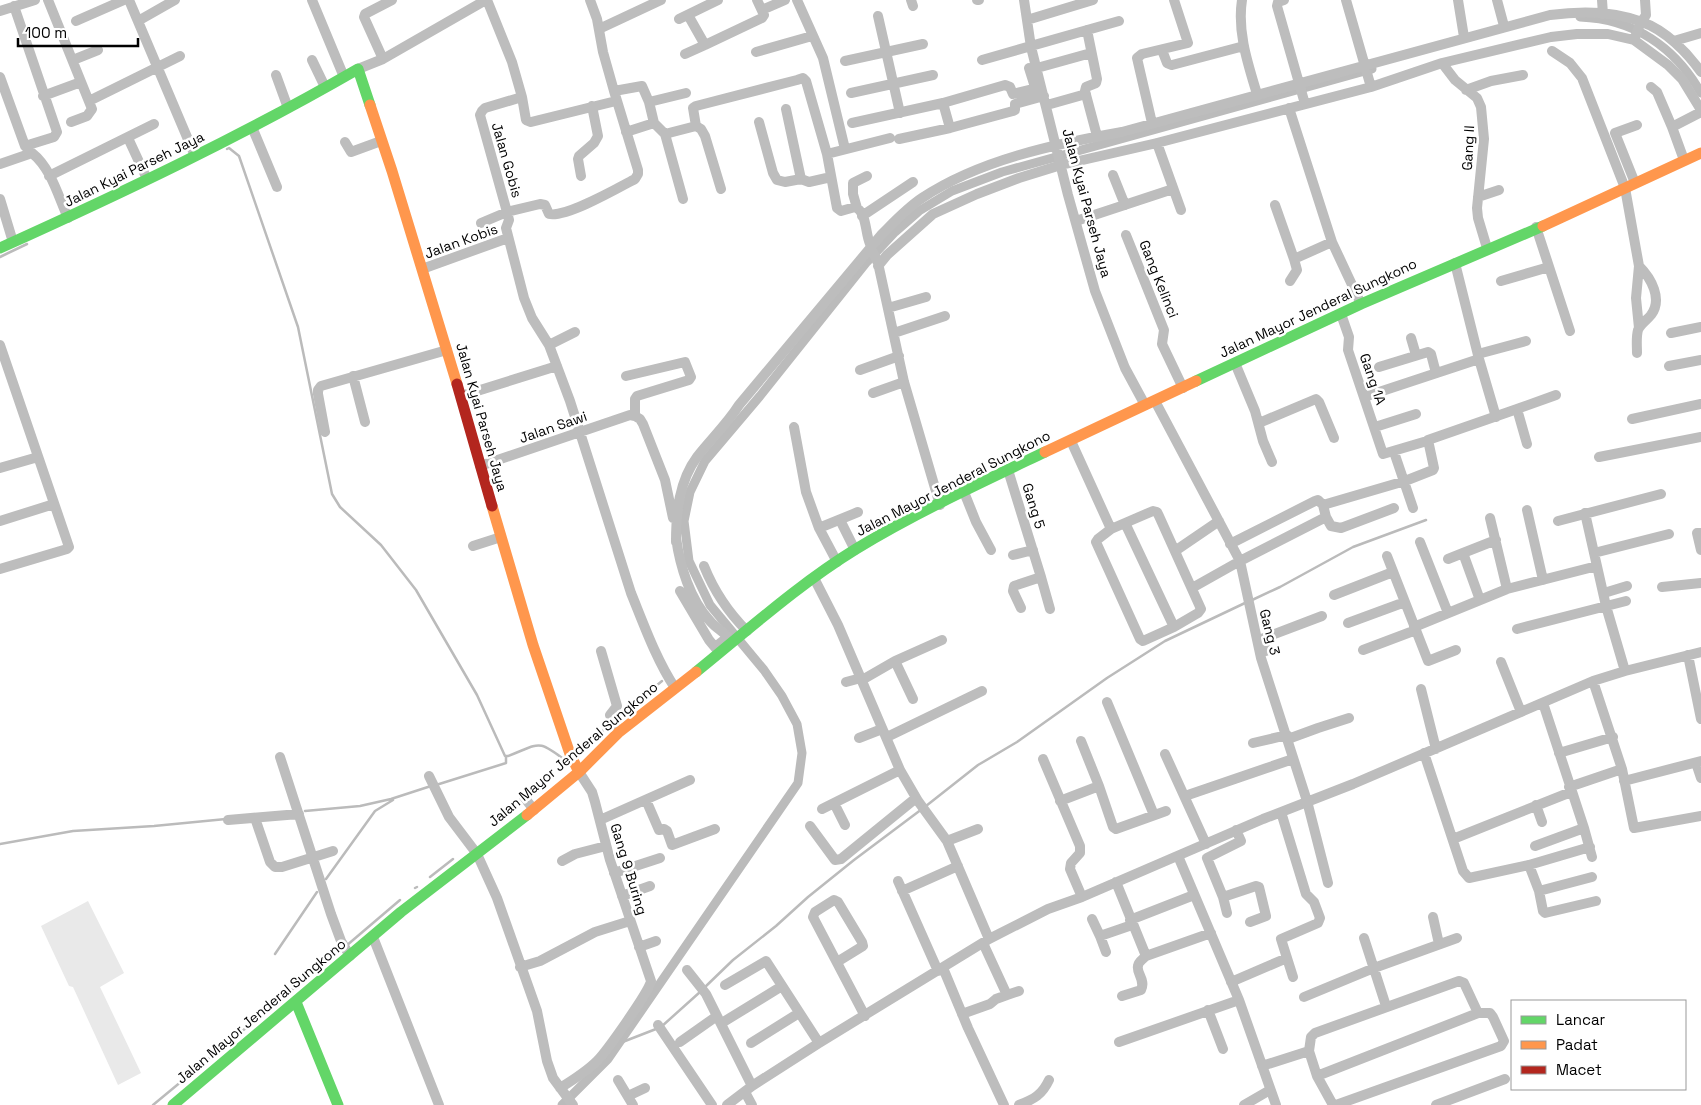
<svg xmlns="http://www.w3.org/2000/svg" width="1701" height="1105" font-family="'Space Grotesk',sans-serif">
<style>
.green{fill:#e9e9e9}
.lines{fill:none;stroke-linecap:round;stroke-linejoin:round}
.stream{stroke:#bbb;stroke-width:2.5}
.canal{stroke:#bbb;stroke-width:9}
.street{stroke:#bdbdbd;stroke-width:10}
.fast{stroke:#63d668;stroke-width:11}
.slow{stroke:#ff974d;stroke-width:11}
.jam{stroke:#b3261e;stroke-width:11}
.labels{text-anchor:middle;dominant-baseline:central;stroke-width:5;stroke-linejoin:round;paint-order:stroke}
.street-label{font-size:14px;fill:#000;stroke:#fff}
</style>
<rect width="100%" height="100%" fill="#fff"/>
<path class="green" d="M88,901L124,973L100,987L141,1073L118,1085L73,987L69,986L41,926Z"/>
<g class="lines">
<path class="stream" d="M227,149L229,148L239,156L298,327L332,494L340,507L381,545L416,590L477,695L505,756H508C540,744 537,738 566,761
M0,257L27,244
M1250,601L1280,587L1353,547L1426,520
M615,720L662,681
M575,754L611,724
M436,785L506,763V756
M926,806L978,765L1017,742L1107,678L1165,641L1245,603
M305,811L360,806L391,799L431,786
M0,844L73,831L154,826L226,819
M430,877L453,859
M326,879L375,811L393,800
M415,888L417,887
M346,946L400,900
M275,954L317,892
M704,988L733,960L776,926L808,897L854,860L922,809
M661,1027L700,992
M620,1043L656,1029
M153,1105L341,949"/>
<path class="canal" d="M1580,17C1634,19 1675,47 1701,93
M562,1105L608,1059L798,783L802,753L797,724L782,696L764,670L710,605L689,561L684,521L690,492L705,461L760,396L866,263L895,232L919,211L952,191L1002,172L1372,69"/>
<path class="street" d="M48,0L92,109L87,116L71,122
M129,0L195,156
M312,0L344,77
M487,0L512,62L522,97L485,108L482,111L480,115L507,212L509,220L506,228L524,298L532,318L549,345L570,401L631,593C644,625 656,659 675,688
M590,0L597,19L603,52L614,91
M797,0L823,58L845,149
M911,0L913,6
M977,0H979
M1024,0L1031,47L1068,195L1095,291L1125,368L1145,405
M1242,0C1237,32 1248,64 1257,94
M1284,0L1278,2L1277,6L1305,104
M1346,0L1371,87
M1458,0L1464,37
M1497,0L1504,26
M1602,0L1603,14
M14,6L57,132L54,137L25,146
M762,10L785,0
M0,11L35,0
M878,16L900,113
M679,19L718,0
M1027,20L1093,0
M76,21L124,0
M138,21L175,0
M599,29L661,0
M1087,30L1097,79L1096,83L1086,87L1085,91L1097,136
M1634,40L1640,24L1646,15L1645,0
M1674,41L1701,33
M705,45L762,18L764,15L757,0
M1162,50L1167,63L1172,65L1244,46
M1552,51L1570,63L1582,78L1625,188L1639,266C1651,278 1663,299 1651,315C1647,320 1640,324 1638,330C1636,337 1637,346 1637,353
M756,52L812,36
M685,54L705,45L688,15
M383,59L364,17L365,14L392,0
M73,60L98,50
M312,60L325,87
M982,60L1119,21
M845,61L923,44
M1442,63L1455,80L1477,98L1481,107L1484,139L1477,208L1478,218L1487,248
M1029,68L1035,87
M1037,68L1091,53
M358,69L383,59L486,0
M276,75L288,108
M0,77L25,146L29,150
M1651,87L1657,92L1672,127L1701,112
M1466,90L1491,81L1523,75
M851,93L933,75
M43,96L81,82
M522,97L526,120L531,122L616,101
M89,101L180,56
M943,103L950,128L1013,111L1015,110V104L1044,96
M1047,105L1086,94
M1289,108L1332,242L1361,304
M786,109L801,179L809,182L831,177
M759,122L773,173L777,180L785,182L801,179
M654,123L665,134L696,126L693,108L696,106L797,80L803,78L806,81L827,154L837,208L841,211L855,207C867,212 865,233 870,244C872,250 875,257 878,263L904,382L940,505
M852,123L943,103L1005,85L1010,87L1013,94L1041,87
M1152,123L1137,58L1142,54L1188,43L1174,0
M696,126L701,129L705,136L721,189
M252,127L277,187
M1672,127L1684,160
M626,132L654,123L649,102
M665,134L683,199
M128,138L147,179
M899,139L950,128
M345,142L351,152L381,141
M1157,143L1181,210
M827,154L890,138
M0,164L32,153C51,168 58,196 68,218
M1113,175L1125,205
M49,176L154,124
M581,176L578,159L579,156L594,143L598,136L592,106
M1635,183L1615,133L1637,125
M1478,197L1499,190
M0,199L13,242
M1275,205L1294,259L1332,242
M857,208L853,194V183L867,176
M862,216L913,182
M1076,221L1173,189
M481,223L507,212L540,204L545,205L549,214C566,218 618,188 635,179L638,174V170L614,91L642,86L649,102L686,93
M1536,227L1570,331
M1126,235L1164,330L1162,344L1183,388
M1455,263L1479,359L1496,417
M878,266L887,255L933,214L977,194L1019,178L1061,165L1157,143L1371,87L1442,63L1551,37L1577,34H1608L1634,40L1668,65L1682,79L1701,110
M422,269L508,238
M1290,281L1297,270L1294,259
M1501,281L1549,267
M888,308L926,297
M1341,314L1349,337L1348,350L1383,454L1427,441
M1639,328L1636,298L1639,266
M894,333L945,316
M1671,333L1701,327
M1411,338L1416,355
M0,345L69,547L67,549L0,569
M549,345L575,332
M1478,354L1526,341
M1235,363L1255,411L1263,441L1272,462
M1669,366L1701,360
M1379,367L1428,352L1431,354L1436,373
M860,370L899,356
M353,376L365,422
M626,376L685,362L691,377L689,380L637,396L635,399V416L640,419L643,424L665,480L673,518
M873,393L904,382
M461,396L557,366
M1364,397L1479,359
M1155,401L1240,561L1261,658L1307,801L1328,883
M1517,409L1556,395
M1632,419L1701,404
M1259,423L1316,399L1319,402L1334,438
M794,427L806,492L819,528L837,562
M1375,427L1416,414
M325,432L318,394V390L321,386L447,350
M1071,441L1111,529L1125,523L1174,627L1143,641L1140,639L1096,542L1098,539L1111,529
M1394,452L1413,508
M1599,457L1701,437
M480,466L630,415L635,416
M0,468L38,457
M1008,470L1041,577L1014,586L1013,591L1021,608
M964,492L976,522L991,550
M1527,510L1543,580
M1585,513L1606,606L1625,671
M1326,517L1331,526L1341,528L1394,508
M1490,518L1507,589
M840,520L855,550
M0,521L54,504
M1558,521L1661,494
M1125,523L1153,511L1157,512L1159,516L1201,609L1198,613L1174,627
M819,528L858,512
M1701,533H1697L1701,550
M676,538C680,566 690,600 710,621C715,627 722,631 728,637L718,645
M676,542C676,513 679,481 697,457C711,439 727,424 739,405L882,234C895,221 907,208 922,198C979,160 1055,144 1122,132L1550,15C1579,11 1614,11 1642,22C1665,30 1687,52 1701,72
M1420,542L1448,613
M1230,544L1315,501L1318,500L1323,505L1405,481L1433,470L1434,468L1428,440L1517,409L1527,444
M473,546L501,537
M1175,551L1219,521
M1594,553L1669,534
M1013,555L1033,550
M1387,556L1428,661L1456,650
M1448,559L1463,553
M704,566C714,591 728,612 747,631
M1041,577L1050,609
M814,578L838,625L900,770L918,801L947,841L989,939
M1662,587L1701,583
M1192,588L1240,561L1326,517L1323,505
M680,591L709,640L719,652
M1604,593L1627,586
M1334,595L1393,572
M1480,600L1463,553L1496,540
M1348,623L1405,602
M1414,627L1507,589L1597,566
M1517,629L1626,601
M1363,650L1416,630
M601,651L617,706L610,715L618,733
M1266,651L1263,639L1264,638L1322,616
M1688,655L1701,719
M895,661L942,640
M1501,662L1521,712
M862,680L895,661L913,699
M1593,681L1622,769L1634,828L1701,816
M846,682L861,678
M1421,689L1436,749
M1107,702L1154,815
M1543,703L1584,828L1592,857
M887,737L982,691
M859,738L882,729
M1288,739L1318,728L1349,718
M1253,743L1287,735
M1424,753L1463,871L1469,878L1529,865L1590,847
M1559,753L1613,737
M1165,754L1206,844
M280,757L331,914L341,941L350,956
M1043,759L1080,846V853L1071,863L1070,869L1082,897
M1696,763L1701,778
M429,776L449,817L477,854L497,898L537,1011L547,1061L553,1078L573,1105
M1624,781L1701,761
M1099,786L1113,827L1116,829L1166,811
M1569,787L1622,769
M1185,796L1293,759
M524,797L534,810
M646,800L659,830L664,829L667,831L672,845L715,829
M1060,801L1099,786L1081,741
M834,803L845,825
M1536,805L1542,822
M822,809L900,770
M1281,812L1306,894L1314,902L1320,918L1318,923L1281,939L1293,977
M255,818L270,862L275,867H282L333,851
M228,820L299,814
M600,820L690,780
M810,826L835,860L841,859L916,798
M1453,839L1571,792
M947,841L978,829
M1535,846L1584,828
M1178,856L1239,1000L1276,1105
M562,861L575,854L606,846
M1529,865L1539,891L1592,877
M614,873L660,858
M898,881L938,971
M1116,882L1146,956L1211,933
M902,891L958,866
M1539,891L1543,911L1545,913L1596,901
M622,896L650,886
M1223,897L1256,886L1259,887L1266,916L1250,922
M1227,913L1223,897L1207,858L1241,841L1236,830
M1433,917L1439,944
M1092,919L1100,936L1132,925
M1130,920L1194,895
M1100,936L1106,952
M373,937L439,1105
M1364,938L1386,1006
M639,947L656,941
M837,962L863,946L862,942L838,902L834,900L815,912L813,917L865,1016
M520,967L540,961L595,932L630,921
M943,968L968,1028L1004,1105
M687,970L706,994L752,1086
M1231,982L1287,958
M725,985L766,961L819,1043
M1007,995L1019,991
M1122,996L1141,990C1146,980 1136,973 1138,966C1138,962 1143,959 1146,956
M1304,997L1374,968L1457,938
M1208,1010L1223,1049
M962,1014L990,1004L996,999L1007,995L983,943
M725,1021L782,986
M658,1025L712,1105
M680,1042L717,1016
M1119,1042L1239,1000
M751,1043L799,1013
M1309,1051L1311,1037L1315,1033L1459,981L1464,983L1478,1013
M1262,1066L1309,1051L1317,1076L1333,1105
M1317,1076L1478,1013H1490L1493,1017L1504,1041L1501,1046L1336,1105
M618,1080L633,1105
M560,1088C573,1080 586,1072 597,1061C606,1052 649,992 651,981L610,860L595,802L592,792L579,772
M745,1092L752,1105
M628,1096L645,1088
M727,1105L752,1086L819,1043L989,939L1048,909L1082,897L1263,819L1353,784L1593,681L1625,671L1701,652
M1019,1105C1034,1099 1042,1095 1049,1080
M1244,1105L1270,1090
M1436,1105L1505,1079"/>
<path class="fast" d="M0,248C122,193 242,136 358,69L370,105
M1196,381L1361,304L1543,226
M696,672C748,630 799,584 856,549C915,513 982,482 1045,452
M296,1002L338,1105
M173,1105L401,912L527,815"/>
<path class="slow" d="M370,105L392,171L457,384
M1543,226L1701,153
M1045,452L1196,381
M492,506L533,645L570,754L579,772
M527,815L579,772L618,733L696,672"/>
<path class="jam" d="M457,384L492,506"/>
</g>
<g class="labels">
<g class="street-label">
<text transform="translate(1468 148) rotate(-87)">Gang II</text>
<text transform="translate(507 160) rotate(74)">Jalan Gobis</text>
<text transform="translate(134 169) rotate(-26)">Jalan Kyai Parseh Jaya</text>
<text transform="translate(1087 203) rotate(75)">Jalan Kyai Parseh Jaya</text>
<text transform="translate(461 241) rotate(-20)">Jalan Kobis</text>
<text transform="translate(1159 279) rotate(68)">Gang Kelinci</text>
<text transform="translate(1318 308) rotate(-25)">Jalan Mayor Jenderal Sungkono</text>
<text transform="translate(1373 379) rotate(71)">Gang 1A</text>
<text transform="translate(482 417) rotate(74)">Jalan Kyai Parseh Jaya</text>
<text transform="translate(553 427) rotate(-19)">Jalan Sawi</text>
<text transform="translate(953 483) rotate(-27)">Jalan Mayor Jenderal Sungkono</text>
<text transform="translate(1034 506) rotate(73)">Gang 5</text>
<text transform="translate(1270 632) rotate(76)">Gang 3</text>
<text transform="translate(573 754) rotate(-40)">Jalan Mayor Jenderal Sungkono</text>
<text transform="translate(629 869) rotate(73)">Gang 9 Buring</text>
<text transform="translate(261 1011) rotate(-40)">Jalan Mayor Jenderal Sungkono</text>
</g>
</g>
<rect x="1511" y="1000" width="175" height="90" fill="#ffffff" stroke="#999999"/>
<rect x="1521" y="1016" width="25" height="8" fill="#63d668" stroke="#999999"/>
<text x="1556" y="1025" font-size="15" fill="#000000">Lancar</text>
<rect x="1521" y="1041" width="25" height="8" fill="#ff974d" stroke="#999999"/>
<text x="1556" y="1050" font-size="15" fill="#000000">Padat</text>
<rect x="1521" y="1066" width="25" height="8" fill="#b3261e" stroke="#999999"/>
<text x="1556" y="1075" font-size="15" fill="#000000">Macet</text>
<path d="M18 38v8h120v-8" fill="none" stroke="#000000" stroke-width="2.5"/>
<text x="25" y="38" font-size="15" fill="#000000" stroke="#ffffff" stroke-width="4" paint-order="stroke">100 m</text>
</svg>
